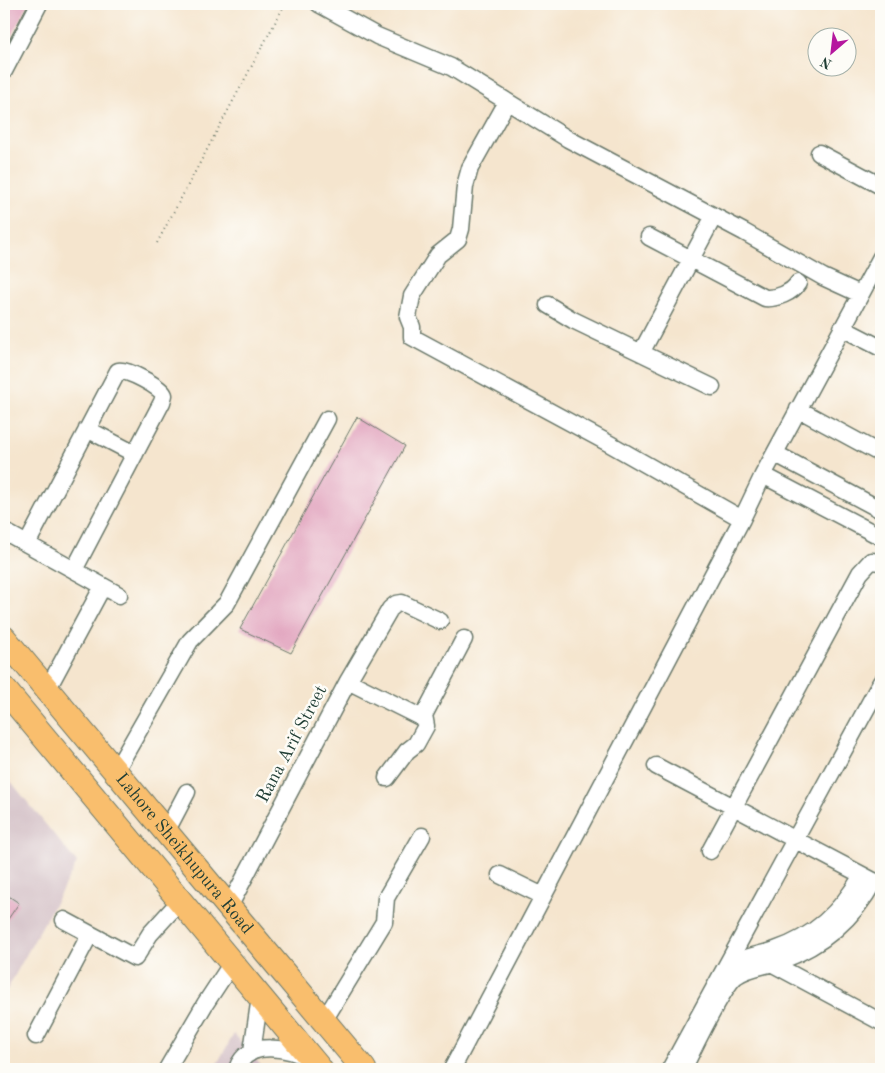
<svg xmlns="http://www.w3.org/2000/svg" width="885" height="1073" font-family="'Old Standard TT',serif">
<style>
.industrial{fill:#d2bec5}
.building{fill:#e2a5bf}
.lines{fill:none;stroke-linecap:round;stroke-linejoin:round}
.minor-casing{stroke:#6a786a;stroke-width:19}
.highway-casing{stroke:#6a786a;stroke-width:26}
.path{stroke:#6a786a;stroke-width:2;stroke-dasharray:1 4;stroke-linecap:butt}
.minor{stroke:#fff;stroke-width:16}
.highway{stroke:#f9be6d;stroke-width:24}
.labels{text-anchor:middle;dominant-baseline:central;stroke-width:5;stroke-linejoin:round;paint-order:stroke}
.street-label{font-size:18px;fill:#1f3d34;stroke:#fdfcf7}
</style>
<rect width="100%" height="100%" fill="#fdfcf7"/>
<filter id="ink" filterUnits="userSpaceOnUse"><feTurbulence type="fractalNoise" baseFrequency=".02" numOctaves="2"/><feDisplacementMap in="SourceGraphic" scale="10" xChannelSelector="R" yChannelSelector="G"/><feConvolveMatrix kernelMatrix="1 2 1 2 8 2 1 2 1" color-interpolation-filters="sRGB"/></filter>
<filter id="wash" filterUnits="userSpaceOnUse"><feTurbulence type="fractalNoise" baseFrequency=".0096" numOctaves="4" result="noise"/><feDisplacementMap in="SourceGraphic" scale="20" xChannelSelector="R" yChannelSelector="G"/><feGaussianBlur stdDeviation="1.12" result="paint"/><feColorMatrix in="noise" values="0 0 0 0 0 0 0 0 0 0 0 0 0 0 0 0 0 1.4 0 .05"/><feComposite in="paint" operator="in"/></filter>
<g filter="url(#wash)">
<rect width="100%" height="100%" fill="#f5e5ce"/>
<path class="industrial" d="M4,773L77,863L4,995Z
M234,1034L264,1069H214Z"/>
<g id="blocks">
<path class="building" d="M4,4H28L4,50Z
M357,417L405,446L291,653L240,629Z
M4,893L19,903L4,925Z"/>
</g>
</g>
<g filter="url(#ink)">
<use href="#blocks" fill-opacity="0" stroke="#6a786a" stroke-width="1"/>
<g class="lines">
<defs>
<path id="minor" d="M319,4L377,36L451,67L568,139L744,232L823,277L860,294
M4,71L39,4
M507,102L470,168L465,186L461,229L458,239L438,255L412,296L408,317L412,327V337L610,444L742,519
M819,153L881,186
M649,237L765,298C776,299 792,293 798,283
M548,305L573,320L712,387
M842,328L881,348
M641,353L714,216
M798,409L881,454
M87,429L135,454
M776,454L881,510
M763,475L881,537
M9,534L119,595
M27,544L118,371C127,369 161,387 164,395L162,402L74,570
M348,681L424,719
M47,690L103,586
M656,766L881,885
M115,772L190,641L227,603L327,419
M387,778L407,751L416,744L426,726L424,715L464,639
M166,832L187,792
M710,851L860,573L871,561L881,562
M500,875L543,896
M229,907L348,681L390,609L396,604L402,603L440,621
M64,920L135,958L150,934L180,901
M771,963L881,1022
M725,969C740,957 757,956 775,950C815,937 842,911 862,875
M323,1022L384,922L386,898L422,836
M36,1036L90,934
M252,1051L260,997
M167,1069L205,1004L232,963
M237,1069C247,1038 290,1048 312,1060
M452,1069L742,519L763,475L881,257
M670,1069L881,682
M683,1069C693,1050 722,987 736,976C748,967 766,966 780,961C821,946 853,920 874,881"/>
<g id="highway">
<path id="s1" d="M4,638L364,1069"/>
<path d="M4,689L320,1069"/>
</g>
</defs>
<use href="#minor" class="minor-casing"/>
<use href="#highway" class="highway-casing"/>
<path class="path" d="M157,243L285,4"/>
<use href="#minor" class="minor"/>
<use href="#highway" class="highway"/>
</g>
</g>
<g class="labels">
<g class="street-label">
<text transform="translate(292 744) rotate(-62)">Rana Arif Street</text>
<text stroke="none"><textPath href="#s1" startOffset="281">Lahore Sheikhupura Road</textPath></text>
</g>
</g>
<rect width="885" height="1073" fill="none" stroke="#fdfcf7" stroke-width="20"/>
<g transform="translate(832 52) rotate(208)"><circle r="24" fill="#fdfcf7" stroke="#a4b0a9"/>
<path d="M0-4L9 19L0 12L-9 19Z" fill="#b5179e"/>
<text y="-8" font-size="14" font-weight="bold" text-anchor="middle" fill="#1f3d34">N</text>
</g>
</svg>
